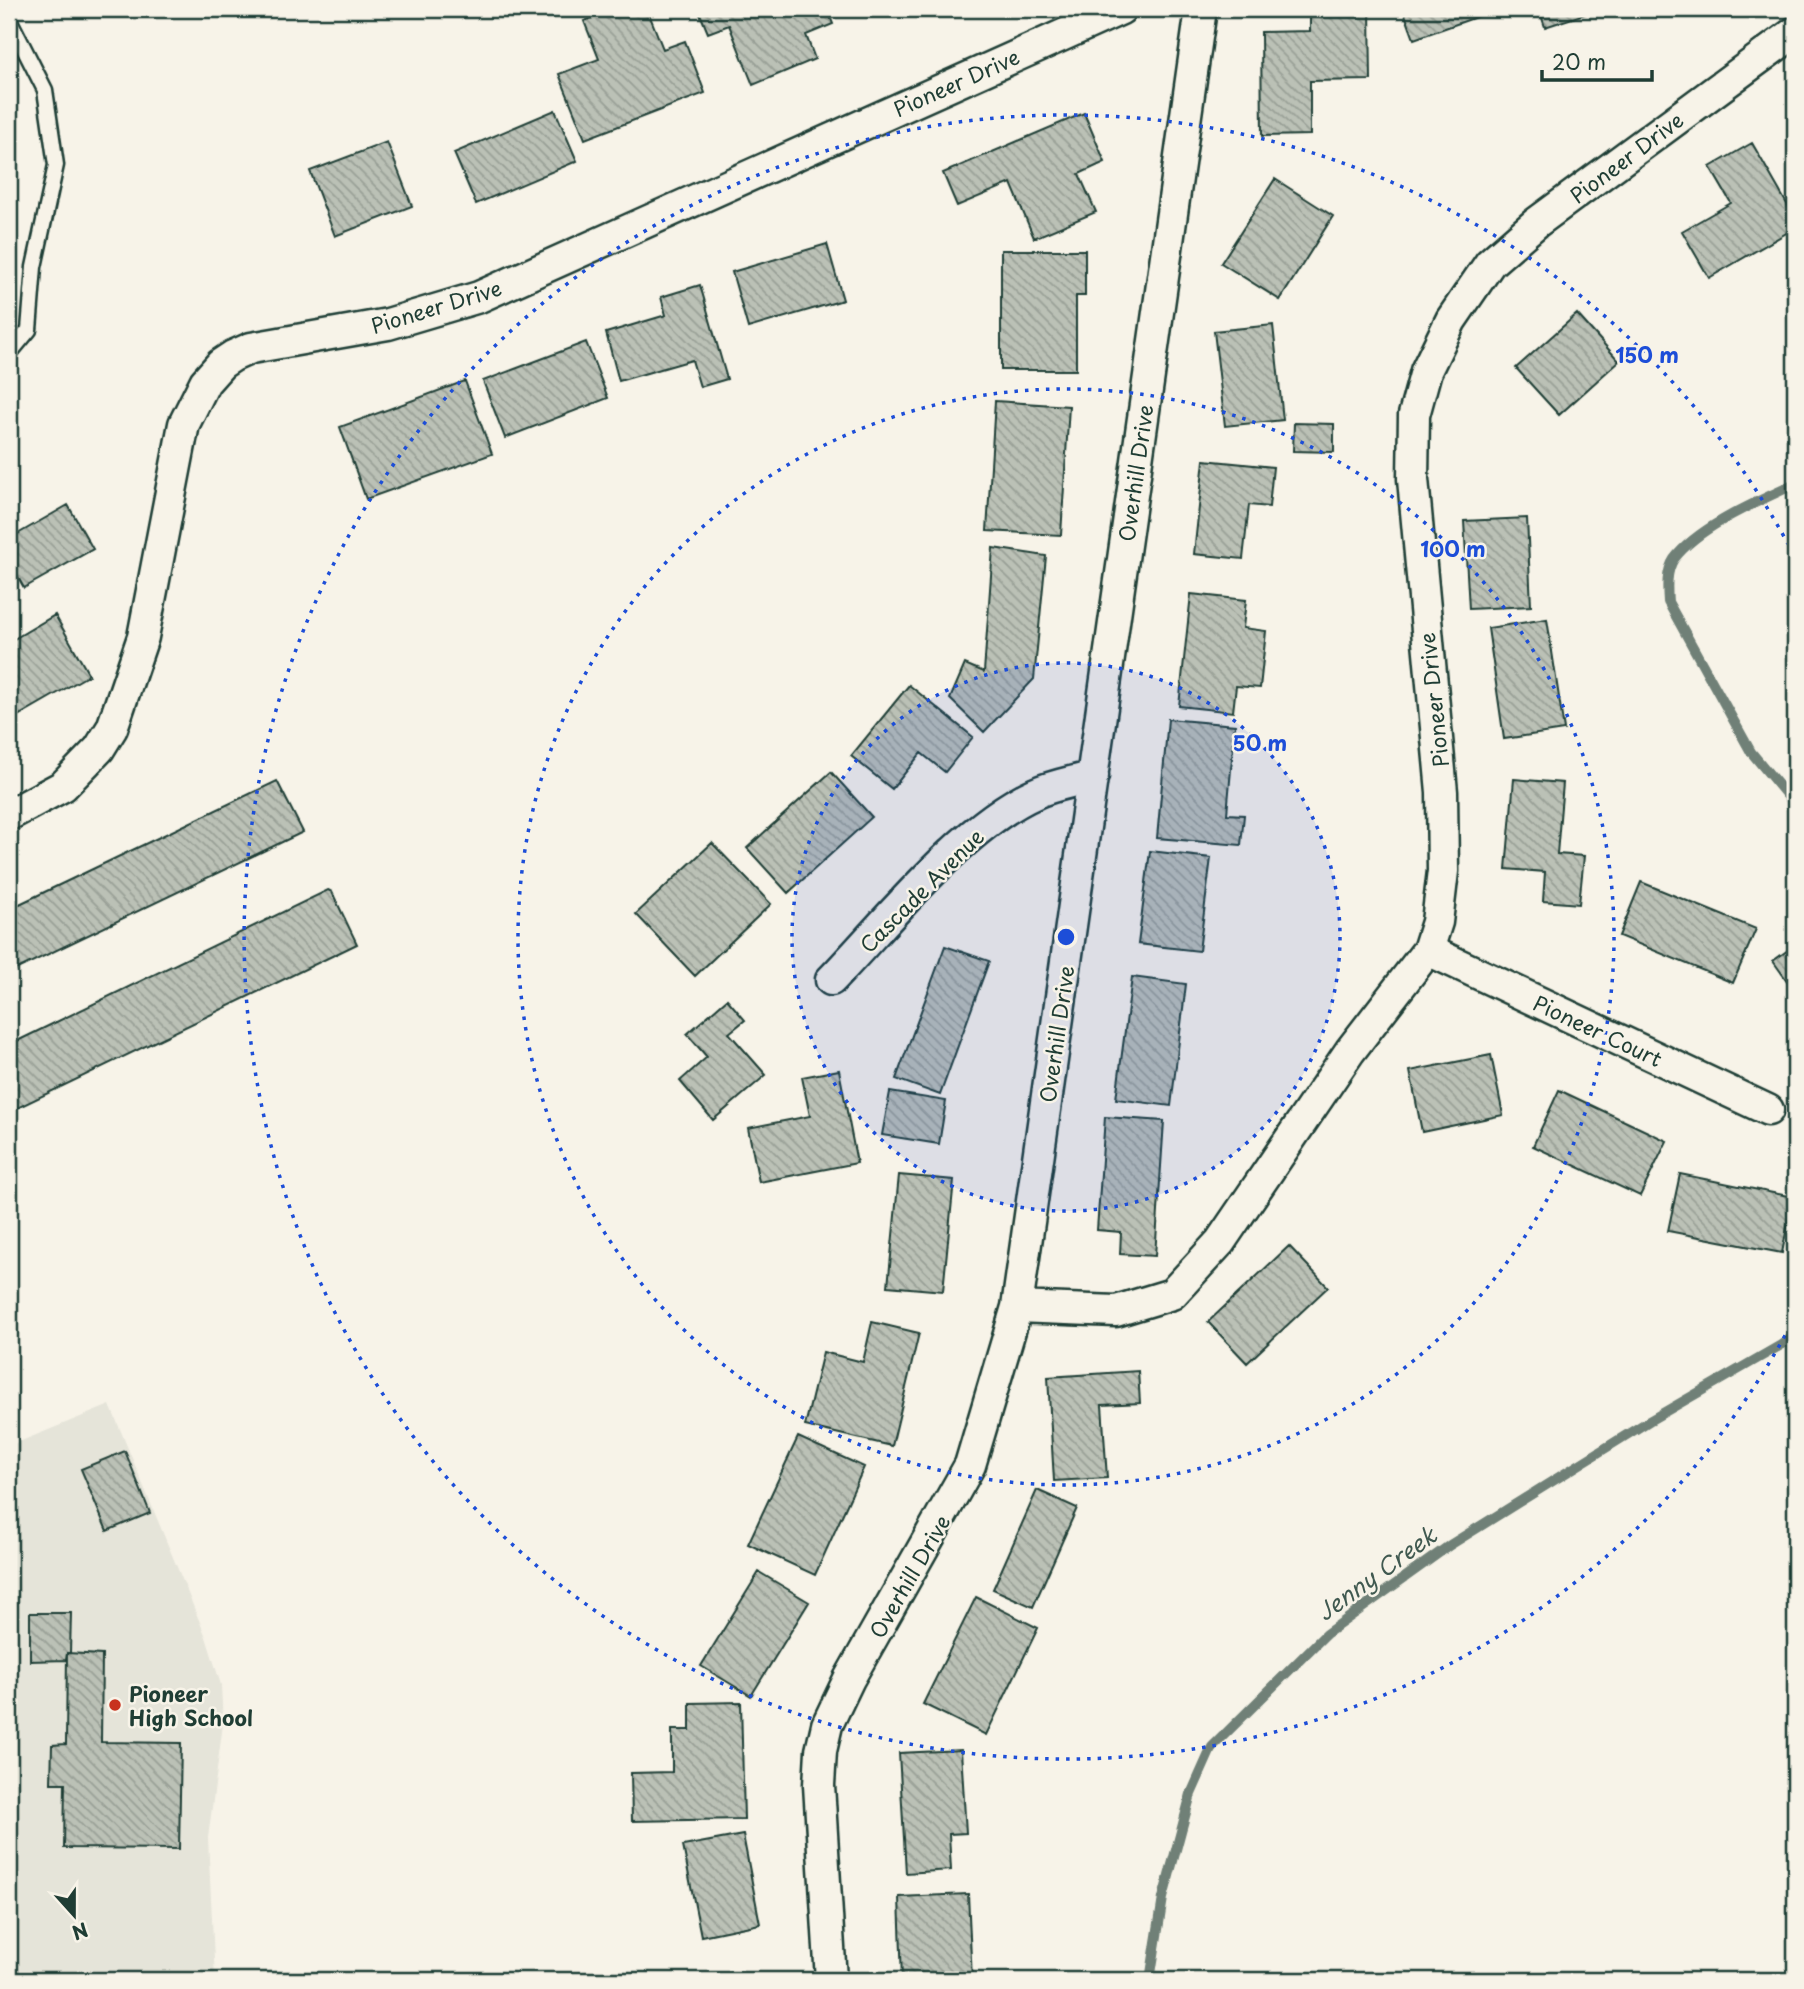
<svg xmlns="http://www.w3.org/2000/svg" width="1804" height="1989" font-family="'Playpen Sans',sans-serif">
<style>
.built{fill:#e5e4d9}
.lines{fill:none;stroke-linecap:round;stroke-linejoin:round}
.stream{stroke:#6f8077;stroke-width:10}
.building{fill:url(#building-back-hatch);stroke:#1f3d34;stroke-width:2}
.service-casing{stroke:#1f3d34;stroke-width:19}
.minor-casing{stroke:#1f3d34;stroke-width:35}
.service{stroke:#f7f3e8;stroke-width:14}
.minor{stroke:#f7f3e8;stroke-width:30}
.ring{fill:none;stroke:#1d4ed8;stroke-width:3.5;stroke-dasharray:3.5 7}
.poi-dot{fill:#c8321e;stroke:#f7f3e8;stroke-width:2.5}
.labels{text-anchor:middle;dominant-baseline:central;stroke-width:5;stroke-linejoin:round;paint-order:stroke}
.street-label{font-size:21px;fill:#1f3d34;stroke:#f7f3e8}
.poi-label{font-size:21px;font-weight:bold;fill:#1f3d34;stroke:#f7f3e8;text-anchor:start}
.water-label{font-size:23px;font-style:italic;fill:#405950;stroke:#f7f3e8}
.centre{fill:#1d4ed8;stroke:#f7f3e8;stroke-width:3.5}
.ring-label{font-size:21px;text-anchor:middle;font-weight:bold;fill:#1d4ed8;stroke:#f7f3e8;stroke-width:5;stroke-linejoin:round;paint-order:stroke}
</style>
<defs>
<pattern id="building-back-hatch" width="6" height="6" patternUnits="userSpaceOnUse" patternTransform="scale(1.75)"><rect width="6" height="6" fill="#bbc1b6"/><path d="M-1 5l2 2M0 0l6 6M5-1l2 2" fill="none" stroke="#979e95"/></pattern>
</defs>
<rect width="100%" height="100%" fill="#f7f3e8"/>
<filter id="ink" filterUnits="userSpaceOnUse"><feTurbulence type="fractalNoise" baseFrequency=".0143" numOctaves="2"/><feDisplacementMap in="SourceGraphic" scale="14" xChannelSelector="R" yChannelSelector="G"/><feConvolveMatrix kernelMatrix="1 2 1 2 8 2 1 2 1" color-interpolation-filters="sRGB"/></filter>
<g filter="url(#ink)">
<path class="built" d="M110,1405L206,1637L221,1685L223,1724L208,1838L215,1980H9V1446Z"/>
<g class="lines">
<path class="stream" d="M1795,484C1759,501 1699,526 1674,559C1666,571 1667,588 1668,602L1751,752L1795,805
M1150,1980L1163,1898L1191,1794L1212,1747L1326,1634L1450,1545L1649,1421L1795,1337"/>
</g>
<path class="building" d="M616,9H647L663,49L685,41L705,93L585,139L559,74L599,59L584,21Z
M698,9H827L833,24L806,35L815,59L753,85L729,25L708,33Z
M1310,9H1370L1371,80L1310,81V135L1262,136L1261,32L1310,31Z
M1403,9H1499L1414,39Z
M1539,9H1583L1585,14L1545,27Z
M555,110L577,161L476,204L454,153Z
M1084,113L1105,162L1079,174L1096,212L1034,238L1011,183L957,206L943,173Z
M387,142L412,206L335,236L310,171Z
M1752,143L1795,218V228L1709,278L1682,231L1731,203L1710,167Z
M1275,179L1333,216L1280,300L1221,263Z
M827,244L843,300L748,328L732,272Z
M1001,250H1085V296H1076V370H1001Z
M700,285L727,379L700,387L692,360L619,381L606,333L666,315L661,297Z
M1577,314L1619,361L1559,415L1516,368Z
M1273,325L1283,420L1225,426L1214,331Z
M586,342L608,398L505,438L483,381Z
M465,381L492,454L366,499L340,427Z
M995,401L1069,406L1061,535L987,531Z
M1294,423L1334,424V452L1293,451Z
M1204,460L1273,467L1269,507L1249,505L1243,559L1194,554Z
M68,505L93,549L24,588L9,561V539Z
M1527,518L1531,606L1469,609L1464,521Z
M993,548L1046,556L1034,679L984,732L950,699L965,664L984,672Z
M1191,594L1246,600L1243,628L1266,631L1260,688L1236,686L1233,712L1179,706Z
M55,615L89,675L9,721V642Z
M1547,619L1564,730L1504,739L1488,628Z
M909,685L973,737L945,772L921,753L892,789L851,756Z
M1168,719L1235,725L1227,814L1244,815L1241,845L1157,838Z
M831,772L872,817L788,893L747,848Z
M1514,779L1563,783L1557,854L1584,856L1579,904L1543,901L1545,872L1506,869Z
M277,781L303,832L9,973V909Z
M712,843L771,904L695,976L636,914Z
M1150,851L1211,858L1199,951L1138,944Z
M1641,882L1756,929L1733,983L1619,936Z
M328,890L332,892L357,944L9,1112V1045Z
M1795,945V992L1773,961Z
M945,946L989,961L940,1095L896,1079Z
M1132,977L1186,984L1171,1106L1116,1099Z
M727,999L745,1020L729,1033L766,1075L713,1120L680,1081L707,1057L687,1034Z
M1491,1055L1503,1115L1422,1132L1410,1071Z
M839,1070L857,1163L759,1182L748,1128L810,1116L802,1077Z
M1559,1090L1667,1141L1640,1196L1533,1146Z
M890,1092L946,1101L939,1144L882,1135Z
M1105,1117L1164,1121L1155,1256L1120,1254L1121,1232L1097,1230Z
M1680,1174L1793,1197L1782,1253L1668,1231Z
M899,1175L954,1180L943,1291L888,1286Z
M1289,1246L1328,1287L1247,1363L1208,1322Z
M872,1322L919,1333L892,1446L805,1426L823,1352L863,1362Z
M1138,1371L1140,1403L1102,1405L1107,1478L1054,1481L1048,1377Z
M798,1437L864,1467L815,1575L748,1544Z
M125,1451L150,1513L107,1531L81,1469Z
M1037,1490L1077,1508L1033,1607L993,1589Z
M759,1572L809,1602L751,1696L701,1666Z
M976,1597L1038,1628L986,1735L923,1704Z
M30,1613H71L70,1653H67L66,1660L30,1661Z
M67,1653L102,1655L101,1742L181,1743L179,1849L64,1848L65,1783H51L52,1745L66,1744Z
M741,1702L744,1819L632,1821L631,1773L672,1772V1730H690V1703Z
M961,1750L966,1833L949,1834L951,1870L906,1873L899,1753Z
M743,1835L760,1924L701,1936L683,1846Z
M968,1894L972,1980H902L899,1897Z
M759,1976V1980H703Z"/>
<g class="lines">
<defs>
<path id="service" d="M9,19L45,90L56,165L34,267L29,330L9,354"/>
<path id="minor" d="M9,815L63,786L99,749L112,728L143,637L184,424L205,382L221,364L233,356L251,348L388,324L479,297L1121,9
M1428,950L1768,1110
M831,980C887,922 963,825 1036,793C1053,785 1074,782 1093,776
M1017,1307L1116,1311L1172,1294L1220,1242L1350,1051L1428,950L1437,922L1443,871L1442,792L1413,479L1414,415L1426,371L1451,320L1490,263L1536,223L1795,32
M831,1980L819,1785L821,1751L827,1725L849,1679L970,1465L1017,1307L1201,9"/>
</defs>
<use href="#service" class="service-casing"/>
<use href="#minor" class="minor-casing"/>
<use href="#service" class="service"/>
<use href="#minor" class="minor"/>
</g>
</g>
<circle cx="1066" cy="937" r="274" fill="#1d4ed8" fill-opacity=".12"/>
<g class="ring">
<circle cx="1066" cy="937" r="274"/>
<circle cx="1066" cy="937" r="548"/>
<path d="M1795 1317A822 822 0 1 1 1795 557"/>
</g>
<circle class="poi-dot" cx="115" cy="1705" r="7"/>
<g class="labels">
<g class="street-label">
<text transform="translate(956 82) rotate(-24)">Pioneer Drive</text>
<text transform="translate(1626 157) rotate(-37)">Pioneer Drive</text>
<text transform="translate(436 306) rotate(-17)">Pioneer Drive</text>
<text transform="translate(1135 473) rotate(-82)">Overhill Drive</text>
<text transform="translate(1433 700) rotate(-96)">Pioneer Drive</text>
<text transform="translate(921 890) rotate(-45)">Cascade Avenue</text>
<text transform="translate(1598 1030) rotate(25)">Pioneer Court</text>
<text transform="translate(1056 1034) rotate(-82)">Overhill Drive</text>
<text transform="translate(909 1576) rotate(-60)">Overhill Drive</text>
</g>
<g class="poi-label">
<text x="129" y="1693">Pioneer<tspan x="129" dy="24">High School</tspan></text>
</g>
<g class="water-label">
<text transform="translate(1376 1573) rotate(-36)">Jenny Creek</text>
</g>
</g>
<circle cx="1066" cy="937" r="10" class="centre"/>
<g class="ring-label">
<text x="1647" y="363">150 m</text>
<text x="1453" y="557">100 m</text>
<text x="1260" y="751">50 m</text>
</g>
<rect width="1804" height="1989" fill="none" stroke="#f7f3e8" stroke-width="35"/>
<rect x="18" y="18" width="1769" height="1954" fill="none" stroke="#1f3d34" stroke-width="2.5" filter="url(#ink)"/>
<g transform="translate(74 1915) rotate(159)" stroke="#f7f3e8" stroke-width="5" paint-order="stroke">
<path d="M0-5L12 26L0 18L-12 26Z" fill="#1f3d34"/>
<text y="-10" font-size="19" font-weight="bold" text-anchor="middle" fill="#1f3d34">N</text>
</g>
<path d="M1542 70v10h110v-10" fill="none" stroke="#1f3d34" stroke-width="3.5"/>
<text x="1552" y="70" font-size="21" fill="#1f3d34" stroke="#f7f3e8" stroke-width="5" paint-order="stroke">20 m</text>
</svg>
